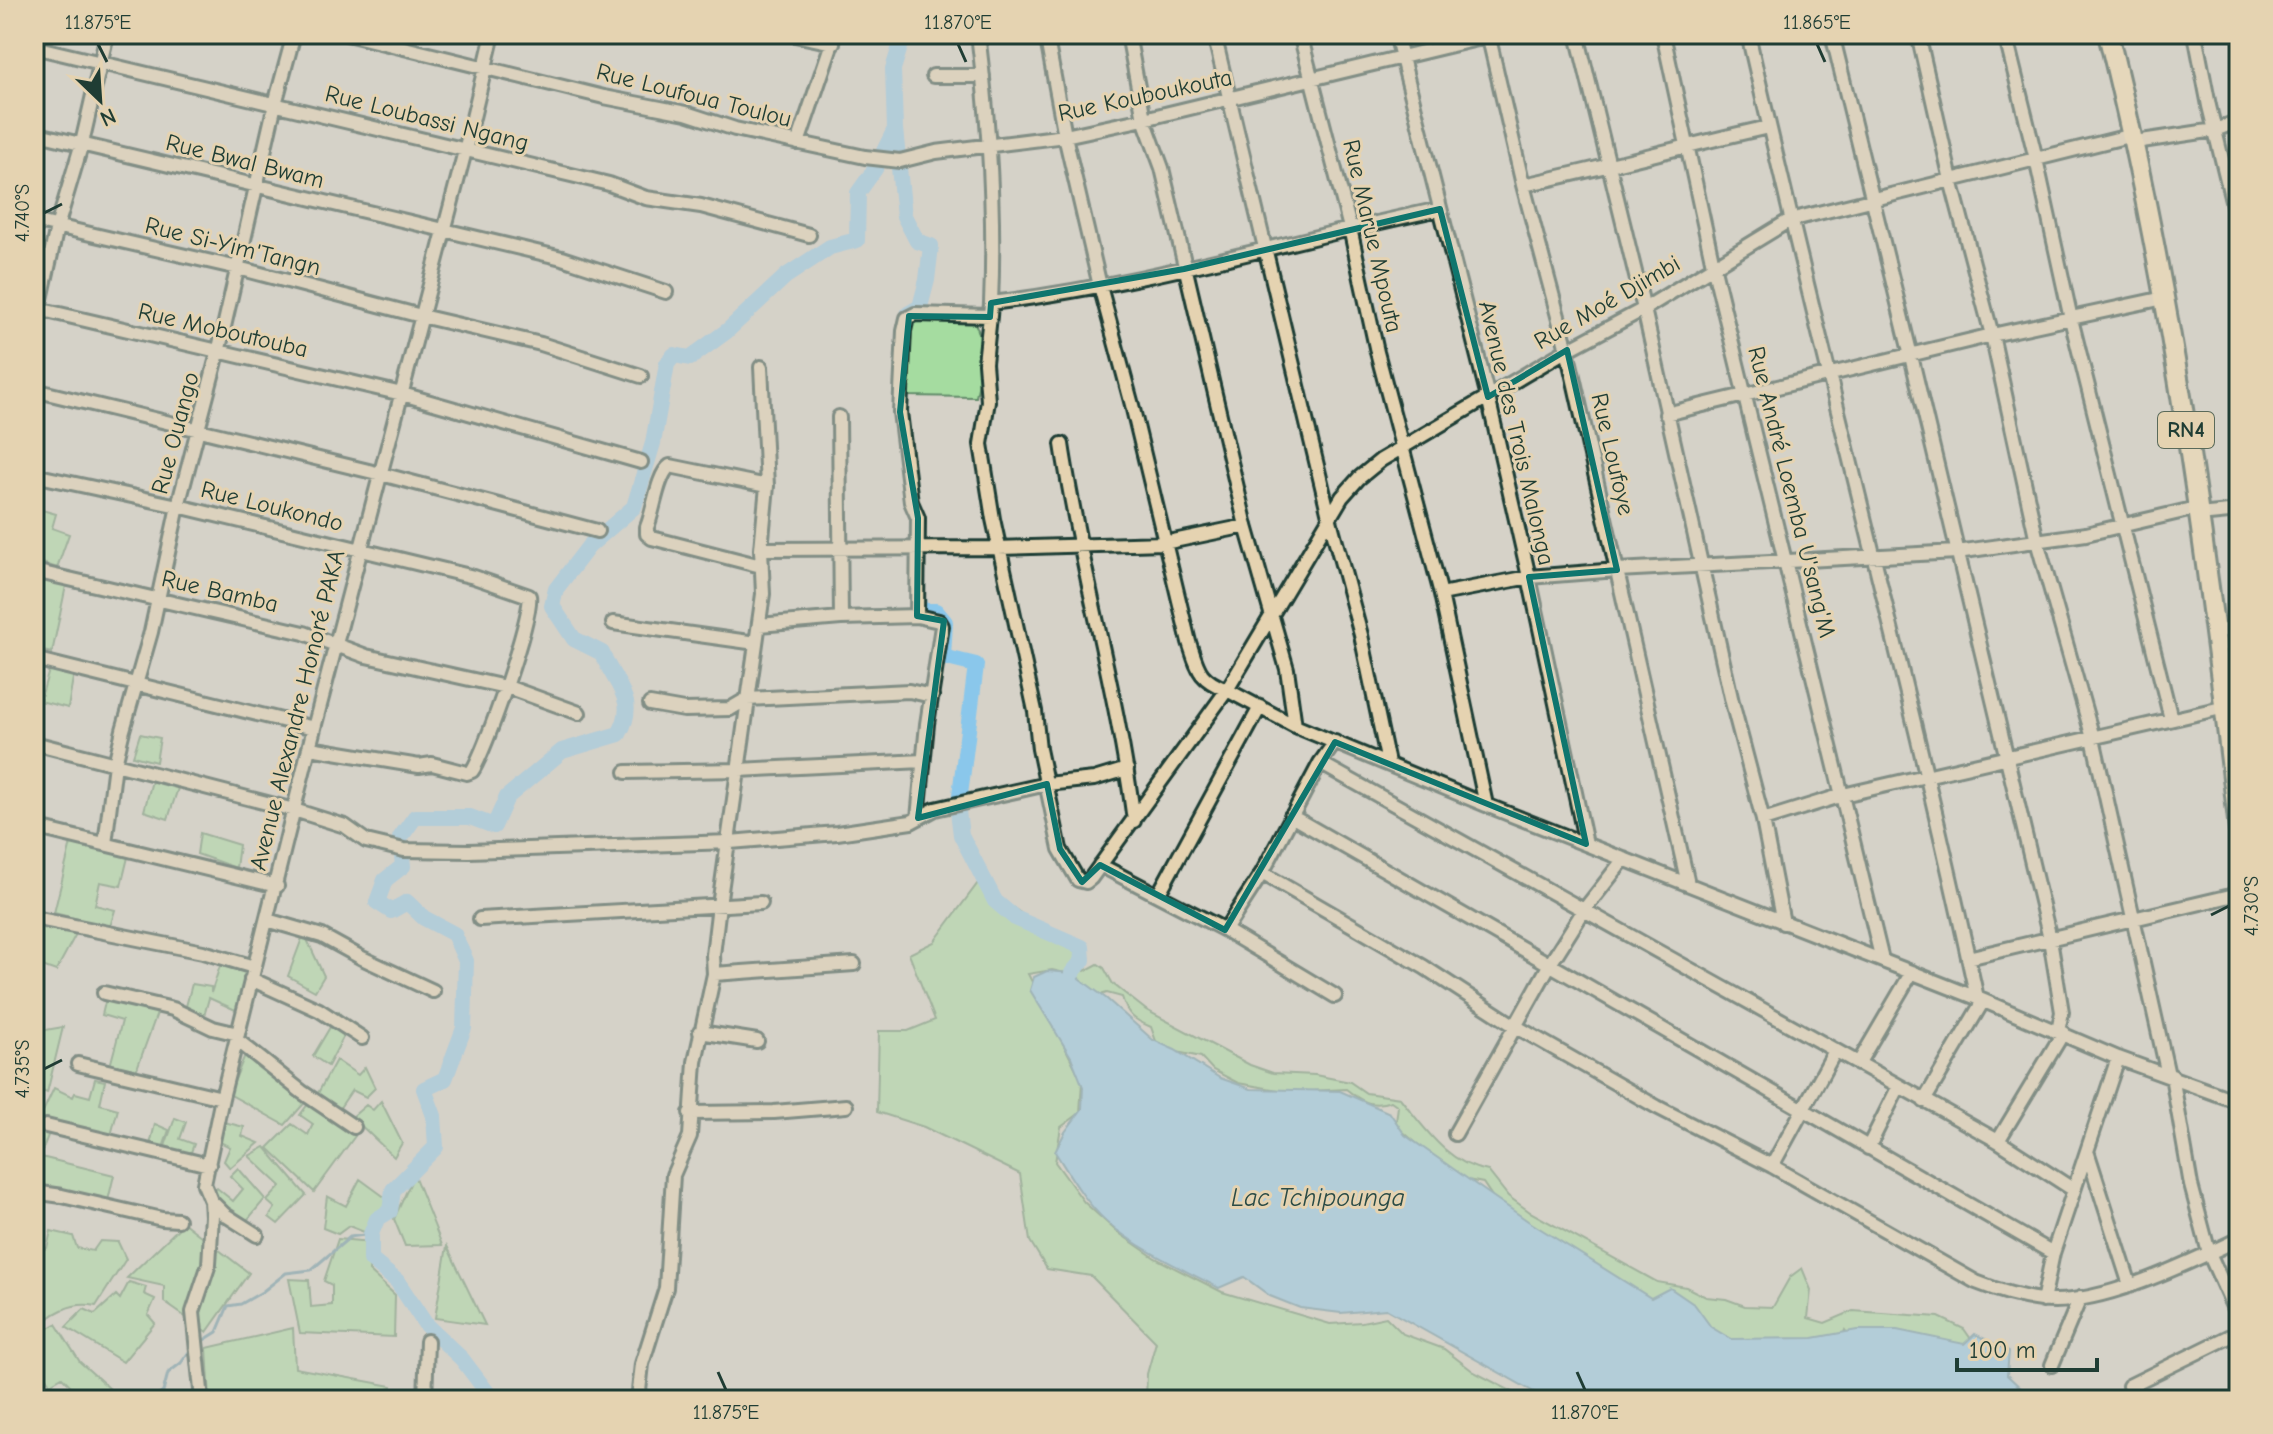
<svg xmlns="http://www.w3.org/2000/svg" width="2273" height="1434" font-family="'Comic Neue',sans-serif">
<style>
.green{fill:#a5dca0;stroke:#628c6a;stroke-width:2}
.water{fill:#8ac7eb;stroke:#5f90a2;stroke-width:2}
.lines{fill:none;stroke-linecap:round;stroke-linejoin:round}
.stream{stroke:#5f90a2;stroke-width:3}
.river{stroke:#8ac7eb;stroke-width:16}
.minor-casing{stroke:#1f3d34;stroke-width:18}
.highway-casing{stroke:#1f3d34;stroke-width:24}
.minor{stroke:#e5d3b1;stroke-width:12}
.highway{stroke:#f9deab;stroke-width:18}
.marked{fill:none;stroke:#0f766e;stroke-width:6;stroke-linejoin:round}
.ticks{fill:none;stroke:#1f3d34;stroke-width:3}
.labels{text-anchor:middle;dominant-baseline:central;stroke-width:6;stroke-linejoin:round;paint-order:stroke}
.shield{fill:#e5d3b1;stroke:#5a6a5a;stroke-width:2}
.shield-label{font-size:22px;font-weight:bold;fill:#1f3d34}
.street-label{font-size:24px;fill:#1f3d34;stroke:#e5d3b1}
.water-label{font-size:26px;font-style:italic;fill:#2a4b46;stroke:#e5d3b1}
.neatline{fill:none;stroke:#1f3d34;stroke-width:3}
.ticks-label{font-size:20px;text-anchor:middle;fill:#1f3d34}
</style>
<rect width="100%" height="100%" fill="#d6d2c8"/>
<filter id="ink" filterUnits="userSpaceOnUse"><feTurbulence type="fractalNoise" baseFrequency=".0125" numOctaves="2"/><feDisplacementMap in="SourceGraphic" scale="16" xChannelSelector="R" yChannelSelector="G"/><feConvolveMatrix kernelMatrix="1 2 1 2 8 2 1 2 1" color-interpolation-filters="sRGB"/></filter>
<g filter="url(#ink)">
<path class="green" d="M953,320L975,323C986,344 981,375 976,397L907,396V333L912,321Z
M35,508L56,514L52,528L69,534L57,568L34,560Z
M34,569L68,576L52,653L34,649Z
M52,660L75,666L68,708L40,701Z
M140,734L160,738L156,762L133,756Z
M153,777L178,788L168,819L144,811Z
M200,833L239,845L236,868L197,854Z
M72,839L129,853L121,886L100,882L95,905L115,910L110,927L54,913Z
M978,883L1042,928L1071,944L1085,971L1098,964L1104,968L1113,984L1146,1010L1250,1065L1273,1073L1315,1075L1350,1082L1366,1093L1400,1098C1424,1127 1447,1164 1488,1171L1508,1196L1530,1212L1657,1282L1686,1287L1706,1297L1726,1299L1745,1306L1773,1307L1790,1277L1802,1268L1811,1290L1808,1318L1825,1323L1853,1311L1939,1317L1964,1329L1973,1342L1965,1353L1909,1342L1888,1330L1856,1346L1845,1330L1841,1340L1735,1344L1650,1305L1500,1208L1483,1183L1457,1178L1401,1130L1396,1122L1398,1106L1391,1101C1371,1108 1361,1101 1346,1089L1290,1092L1238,1083L1213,1070L1201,1057L1172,1051L1156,1041L1151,1027C1134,1020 1127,1015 1122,997L1107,993L1086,999L1074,982L1078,976L1052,970L1028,974L1082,1081L1080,1113L1061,1127L1055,1162L1084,1202L1116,1231L1155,1258L1222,1292L1330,1324L1362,1322L1386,1317L1403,1334L1444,1349L1474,1372L1528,1400H1146L1147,1374L1156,1342L1091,1276L1047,1269L1030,1241L1020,1174L924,1127L877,1112L879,1031H908L935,1020L909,954L934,942Z
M34,920L77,932L56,971L34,963Z
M304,933L324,976L315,991L288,976Z
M222,960L252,970L240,1012L209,998L204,1016L185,1010L192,984L211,987V993Z
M107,994L160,1005L135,1074L110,1066L122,1021L102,1015Z
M339,1012L347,1030L328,1066L313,1056Z
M63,1027L47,1093L34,1088V1032Z
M247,1050L308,1099L285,1125L229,1094Z
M336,1060L358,1075L365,1067L375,1088L366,1097L352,1090L339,1109L317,1095Z
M95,1079L105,1081L100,1104L118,1109L110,1139L39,1120L54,1088L73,1097L75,1093L90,1097Z
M311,1100L355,1136L314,1192L268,1148L292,1124L308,1135L313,1124L300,1115Z
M381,1101L402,1143L394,1157L352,1117L366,1105L373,1110Z
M175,1118L186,1122L180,1139L194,1144L190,1155L165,1146Z
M34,1122L51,1128L34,1171Z
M224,1122L244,1127L242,1136L259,1143L230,1168L224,1161L230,1147L220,1142Z
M155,1124L169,1130L163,1148L150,1145Z
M265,1147L306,1195L278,1224L269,1217L275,1208L267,1201L281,1186L249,1156Z
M41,1157L114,1175L107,1205L34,1186Z
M238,1168L265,1199L244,1224L207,1199L217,1188L233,1201L243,1189L230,1176Z
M414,1175L442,1245L405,1246L394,1219Z
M360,1179L390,1201L369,1234L349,1226L338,1234L323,1228L327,1196L346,1206Z
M184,1223L249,1273L207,1332L164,1302V1286L127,1278Z
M51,1231L73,1236L77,1248L93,1251L100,1241L118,1242L126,1259L96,1306C72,1301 50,1313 34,1332V1252L47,1248Z
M338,1239L371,1242L369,1271L395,1295L394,1337L300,1333L289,1279L309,1280L311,1307L332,1305V1285L324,1281Z
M447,1246L485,1325L435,1318Z
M129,1282L146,1287L144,1294L155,1299L148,1315L155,1323L123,1362L66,1327L84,1309L95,1314L116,1295L120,1299Z
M56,1324L80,1362L109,1388L95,1400H59L72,1387L62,1377L50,1384L39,1365L34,1369V1337Z
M293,1328L295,1368L392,1386L389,1400H210L207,1348Z"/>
<path class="water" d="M1047,971L1072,973L1107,999L1153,1040L1175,1050L1220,1078L1251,1089L1340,1091L1390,1113L1405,1135L1528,1221L1651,1298L1670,1288L1695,1305L1711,1327L1731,1339L1813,1338L1857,1330H1897L1964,1344L1975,1334L2009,1351L2007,1375L2025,1392L2030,1400H1548L1386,1309L1341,1313L1300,1308L1270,1296L1244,1277L1219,1288C1184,1270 1136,1248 1107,1222C1085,1202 1071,1177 1055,1152L1065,1132L1082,1109L1083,1087L1071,1057L1030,990L1034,977Z"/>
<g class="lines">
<path class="stream" d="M201,1342L217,1332L228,1306L241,1304L262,1292L286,1273L311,1270L350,1237L371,1234
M152,1400L163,1392L168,1373L181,1363L191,1349"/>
<path class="river" d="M904,34L893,69L895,129L904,216L917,241L931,246L927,280L920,307L908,314L907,321
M917,593L920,611H936L945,622L943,657L976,665L958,811L961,835L995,901L1015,918L1082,947L1083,960L1072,973
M493,1400L462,1359L426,1325L397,1281L371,1260V1234L377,1219L390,1211L393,1190L436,1147L434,1116L424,1089L445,1079L464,1028L466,961L454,934L424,918L407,902L391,911L377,902L385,880L403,866L400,838L415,817H470L494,826L507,797L562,751L619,734C639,699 615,686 602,653L574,639L552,606L556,589L589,546L634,507L653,443L667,364L674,355L690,358L727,331L786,276L830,247L857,240L858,193L875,169L895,129"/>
<defs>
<path id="minor" d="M347,34L604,97L686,113L735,129L865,157L900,161L936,152L1065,136L1144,119L1498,34
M790,34L833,43
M978,34C989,123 995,214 991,303
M1046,34L1065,136L1100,286L1132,405L1189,642C1198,669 1198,679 1227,690L1342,497L1359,478L1381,460L1567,350L1644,309L1790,220L2133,135
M1128,34L1144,119L1162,168L1246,526L1287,669L1295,726
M1214,34L1330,520L1361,635L1388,763
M1300,34L1350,228L1377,352L1441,594L1486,805
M1396,34L1488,397L1529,577L1586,844
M1488,34L1523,185L1567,350L1688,884
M1577,34L1644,309L1732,702L1763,820L1783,923
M1663,34L1713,265L1882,960
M1748,34C1821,356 1907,675 1977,998
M1832,34L1911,356L2050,939L2062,1012L2058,1031
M1918,34L1951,180L1992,335L2037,541L2093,738L2168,1075
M2005,34L2036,159L2071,319L2171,719
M2195,34L2209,106L2239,229
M34,47L609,184L646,198L701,206L809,235
M933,76H983
M34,133L562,258L666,292
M2135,142L2215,130L2239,121
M798,143L835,34
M1523,185C1605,168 1686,145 1769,127
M34,221L238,268L421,316L541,344L641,376
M34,308L402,394L641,462
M990,316L985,363L988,401L981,444L993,519L1035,711L1039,749L1060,849L1078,880L1086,882L1091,878L1227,690L1295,726L1486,805L1977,998L2118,1058L2239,1102
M34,331L57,227L82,143L107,34
M34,390L381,474L597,531
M1666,414L1992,335L2164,298
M839,417L841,618
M1062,444C1081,571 1118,694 1134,821
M34,475L178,506L474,577L529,596C534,612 485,753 472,771L467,773L432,764L419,766L310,748
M2199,515L2239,511
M761,549L998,548L1164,543L1246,526
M761,566L652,538L647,534V527C654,511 657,475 670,466L767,486
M34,571L304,633L366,656L510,688L579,713
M1441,594L1529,577L1617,570L1957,552L2086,534L2197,508
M613,623L756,643
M759,625L841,618L917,616
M2215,631L2239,629
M34,659L314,728
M650,704L684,710L730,709L747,699L909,691L932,696
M34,743L294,810L345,826L366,841L404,850L469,851L730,842L837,833L911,822L935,809L1047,784L1094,779L1127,769
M1320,763L1998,1141L2074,1190
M626,772L739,770L923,761
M1291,816L2053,1253
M918,818L927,724L942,626L939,621L917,616L918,518L911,502L900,412L904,331L907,318L915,314L990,316L991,303C1143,285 1290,240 1440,209
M1763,820L1843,795L2239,704
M34,827L277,886
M105,844L115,764L123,730L151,632L178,506L218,353L275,104L294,34
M1100,865L1225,930L1335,996
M1262,873L1424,967L1515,1026L1657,1107L1772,1166L1976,1282C1996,1290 2019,1297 2041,1300C2097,1308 2188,1263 2239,1239
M1158,895L1260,707
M34,918L203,952L254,967
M480,919L761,903
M267,920L322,936L362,958L433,991
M1225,930L1262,873L1320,763L1335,742
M1968,958L2239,894
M714,974L854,964
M251,979L319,1010L362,1038
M104,993L173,1009L213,1028L238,1034
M700,1032L757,1041
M237,1040L302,1092L354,1127
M78,1064L222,1098
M1858,1064L1912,972
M2172,1076L2191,1185L2209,1253L2239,1320
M1924,1101L1983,1001
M690,1113L774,1112L846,1106
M46,1126L209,1165
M1455,1134L1550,964L1584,910L1624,859
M1998,1141L2063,1033
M1868,1148L1898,1088
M2088,1154L2130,1285
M1772,1166L1835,1051
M34,1192L62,1196L162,1219L178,1220
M211,1201L224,1214L257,1235
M2043,1301L2053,1253L2118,1058
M2052,1365L2080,1298
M2129,1386L2239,1332
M202,1400L193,1312L209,1264L212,1216L211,1201L204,1184L222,1098L314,728L465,151L493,34
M425,1400L427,1341
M638,1400L642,1364L666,1288L673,1175L690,1136L695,1062L714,974L713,955L719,905L763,594L761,549L767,486L761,367"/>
<path id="highway" d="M2108,34C2173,295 2208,562 2239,829"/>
</defs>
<use href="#minor" class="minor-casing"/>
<use href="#highway" class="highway-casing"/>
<use href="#minor" class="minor"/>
<use href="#highway" class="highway"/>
</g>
</g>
<path d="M0 0H2273V1434H0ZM1440,209L1488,397L1567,350L1617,570L1529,577L1586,844L1335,742L1225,930L1100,865L1082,882L1060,849L1047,784L918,818L944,621L917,616L918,518L900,412L909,316L990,317L991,303L1184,269Z" fill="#d6d2c8" fill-opacity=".55" fill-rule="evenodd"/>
<path class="marked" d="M1440,209L1488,397L1567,350L1617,570L1529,577L1586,844L1335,742L1225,930L1100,865L1082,882L1060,849L1047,784L918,818L944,621L917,616L918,518L900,412L909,316L990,317L991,303L1184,269Z"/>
<path class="ticks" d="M98,44L107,62M958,44L966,62M1817,44L1825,62M44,213L62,204M2211,915L2229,906M44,1069L62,1060M718,1372L726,1390M1577,1372L1585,1390"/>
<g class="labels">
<rect class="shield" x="2158" y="412" width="56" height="36" rx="6"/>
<g class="shield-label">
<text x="2186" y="430">RN4</text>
</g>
<g class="street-label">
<text transform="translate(694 95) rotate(14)">Rue Loufoua Toulou</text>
<text transform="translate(1145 95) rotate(-12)">Rue Kouboukouta</text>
<text transform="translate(427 118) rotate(14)">Rue Loubassi Ngang</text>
<text transform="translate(245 161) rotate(14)">Rue Bwal Bwam</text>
<text transform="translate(1373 236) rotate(77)">Rue Marue Mpouta</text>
<text transform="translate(233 246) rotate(14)">Rue Si-Yim'Tangn</text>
<text transform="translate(1607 302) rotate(-30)">Rue Moé Djimbi</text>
<text transform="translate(223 330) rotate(13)">Rue Moboutouba</text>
<text transform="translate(175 433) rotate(-75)">Rue Ouango</text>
<text transform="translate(1517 433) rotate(77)">Avenue des Trois Malonga</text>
<text transform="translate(1613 454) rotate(77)">Rue Loufoye</text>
<text transform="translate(1792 492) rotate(76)">Rue André Loemba U'sang'M</text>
<text transform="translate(272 506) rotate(14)">Rue Loukondo</text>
<text transform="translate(220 591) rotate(13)">Rue Bamba</text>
<text transform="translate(297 710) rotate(-76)">Avenue Alexandre Honoré PAKA</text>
</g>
<g class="water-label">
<text x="1318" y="1198">Lac Tchipounga</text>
</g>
</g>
<rect width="2273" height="1434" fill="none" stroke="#e5d3b1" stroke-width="88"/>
<g transform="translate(100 100) rotate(155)" stroke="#e5d3b1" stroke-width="6" paint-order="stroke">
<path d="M0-6L14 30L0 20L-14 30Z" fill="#1f3d34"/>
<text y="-12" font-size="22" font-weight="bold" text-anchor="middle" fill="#1f3d34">N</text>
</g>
<path d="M1957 1358v12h140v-12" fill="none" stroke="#1f3d34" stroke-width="4"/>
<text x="1969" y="1358" font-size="24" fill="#1f3d34" stroke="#e5d3b1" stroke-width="6" paint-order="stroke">100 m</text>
<rect x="44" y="44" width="2185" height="1346" class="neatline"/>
<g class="ticks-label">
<text x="98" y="29">11.875°E</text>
<text x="958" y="29">11.870°E</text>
<text x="1817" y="29">11.865°E</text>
<text transform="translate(22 213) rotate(-90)" y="7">4.740°S</text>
<text transform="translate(2251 906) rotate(-90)" y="7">4.730°S</text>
<text transform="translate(22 1069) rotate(-90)" y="7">4.735°S</text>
<text x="726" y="1419">11.875°E</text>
<text x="1585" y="1419">11.870°E</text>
</g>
</svg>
